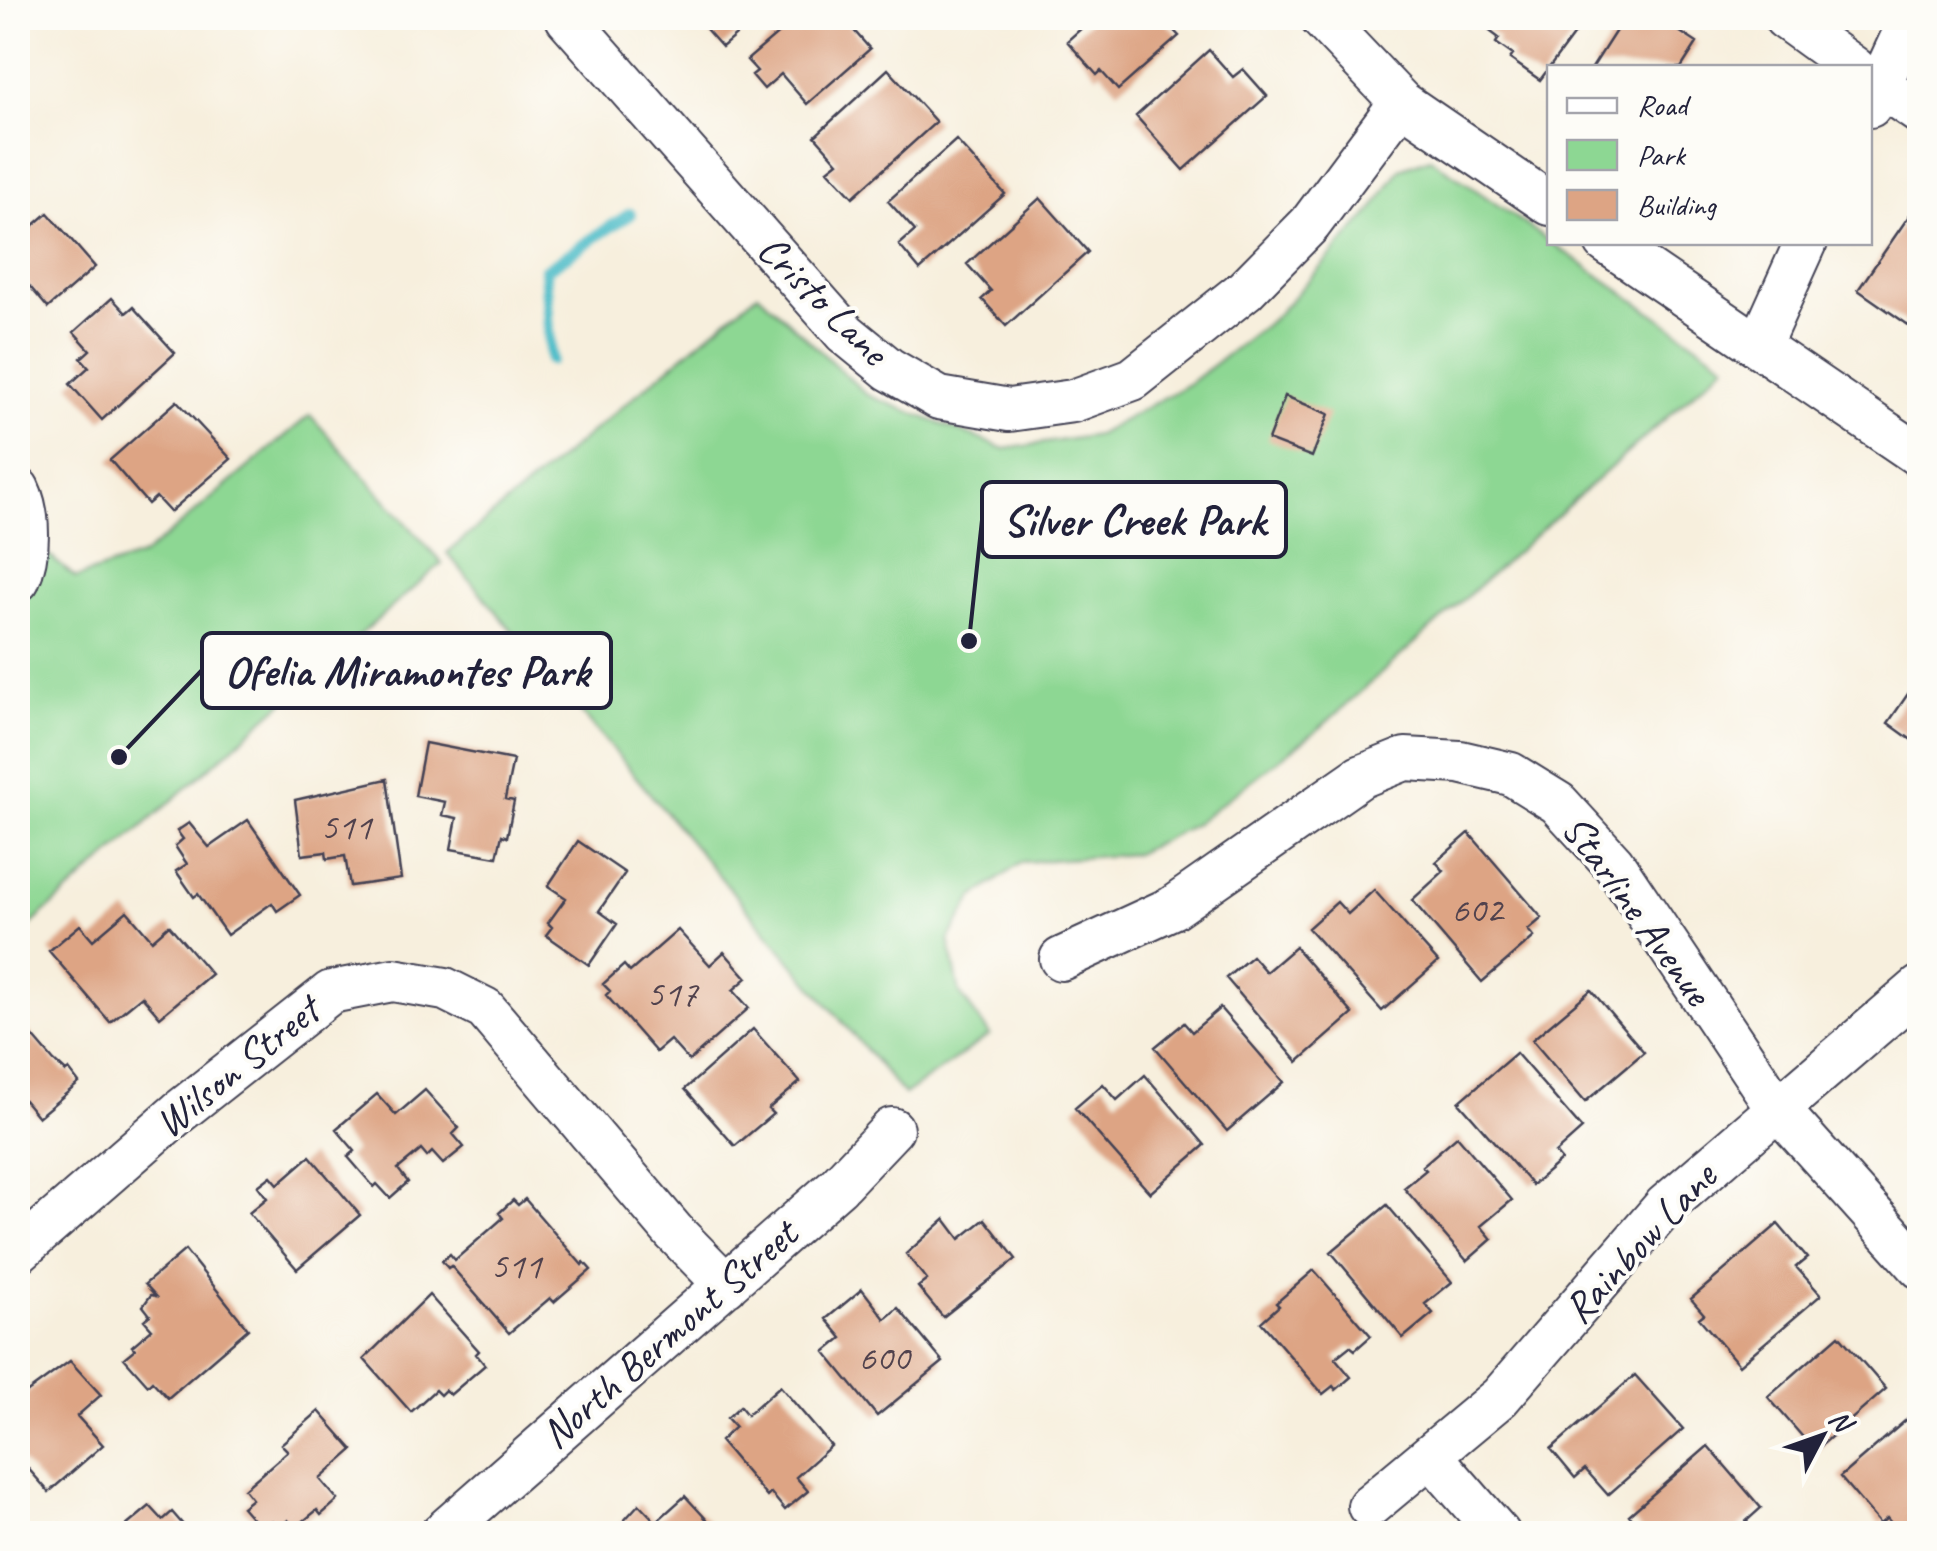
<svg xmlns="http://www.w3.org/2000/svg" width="1937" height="1551" font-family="Caveat,sans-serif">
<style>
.green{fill:#8dd793;stroke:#587c67;stroke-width:2.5}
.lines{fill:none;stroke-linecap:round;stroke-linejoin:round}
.stream{stroke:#51bec9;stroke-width:12}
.building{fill:#dda484}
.minor-casing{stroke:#424153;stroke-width:46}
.minor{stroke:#fff;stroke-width:42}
.labels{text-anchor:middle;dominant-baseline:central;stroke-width:8;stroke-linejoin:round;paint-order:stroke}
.number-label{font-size:38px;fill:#51424d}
.street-label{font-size:42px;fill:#22223b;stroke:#fdfcf7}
.leader{fill:none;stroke:#22223b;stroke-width:4}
.callout-dot{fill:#22223b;stroke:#fdfcf7;stroke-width:4}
.callout{fill:#fdfcf7;stroke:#22223b;stroke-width:4}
.callout-label{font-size:45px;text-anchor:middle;font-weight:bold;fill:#22223b}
</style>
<rect width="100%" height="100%" fill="#fdfcf7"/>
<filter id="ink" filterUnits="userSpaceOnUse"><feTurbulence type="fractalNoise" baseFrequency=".01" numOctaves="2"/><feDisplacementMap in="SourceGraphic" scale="20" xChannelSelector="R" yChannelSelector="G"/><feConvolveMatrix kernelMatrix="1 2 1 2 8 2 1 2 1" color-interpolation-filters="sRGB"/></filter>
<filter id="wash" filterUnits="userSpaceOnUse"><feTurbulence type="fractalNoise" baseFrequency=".0048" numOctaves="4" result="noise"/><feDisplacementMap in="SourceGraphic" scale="40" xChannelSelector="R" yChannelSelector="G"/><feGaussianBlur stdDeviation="2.25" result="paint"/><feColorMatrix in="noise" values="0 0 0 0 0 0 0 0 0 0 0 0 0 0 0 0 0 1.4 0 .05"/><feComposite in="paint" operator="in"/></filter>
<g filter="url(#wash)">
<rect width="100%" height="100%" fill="#f7efdd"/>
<path class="green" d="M1430,158L1726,364L1320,728L1193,825L1135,854L1022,862L973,898L949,940L960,994L990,1035L904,1095L447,553L758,293L867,395L1005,449L1097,435L1190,383L1274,318L1373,210L1400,169Z
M310,415L442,563L18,936V530L76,578L144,555Z"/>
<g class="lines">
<path class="stream" d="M551,360L545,270L630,214"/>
</g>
<g id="blocks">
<path class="building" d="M703,18H756L722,47L699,21Z
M796,18H843L870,49L807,104L781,74L764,89L752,75L757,71L747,60Z
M1093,18H1162L1179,36L1118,90L1101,71L1097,75L1067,41Z
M1495,18H1586L1540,80L1510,59L1513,55L1496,43L1499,38L1487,29Z
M1624,18H1659L1697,43L1681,68H1592Z
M1209,50L1233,77L1243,69L1267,96L1184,170L1136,116Z
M888,69L936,122L853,197L828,170L838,162L815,136Z
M956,140L1005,194L920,270L899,245L915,231L888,201Z
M1040,198L1088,252L1006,326L982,299L991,291L967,264Z
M48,213L95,267L48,308L26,282L18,290V239Z
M1911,213L1920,218V333L1858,290Z
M112,298L126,313L133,307L175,353L102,420L70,384L89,367L81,358L90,350L74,332Z
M1285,396L1329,414L1312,457L1268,440Z
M177,401L231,459L170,512L156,497L148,504L110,460Z
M1914,685L1920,688V746L1888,723Z
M425,743L513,760L505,799L514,801L507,837L502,835L497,857L451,849L457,818L442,815L445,802L415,796Z
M387,779L401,879L350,886L345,856L327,859L326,852L302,855L295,800Z
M248,820L300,895L277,911L272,903L227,935L198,894L194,897L176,871L187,864L175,846L183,839L177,831L189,823L209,847Z
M1469,833L1542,918L1528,930L1534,937L1482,982L1412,900L1444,871L1436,862Z
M578,841L625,873L599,911L617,924L589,965L546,935L552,927L548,923L566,898L548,886Z
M1374,890L1438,962L1382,1011L1308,928L1337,902L1348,914Z
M127,911L152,940L169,925L211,974L160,1017L142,996L110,1022L49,951L80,925L93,940Z
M678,930L710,965L724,952L747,978L733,990L749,1008L689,1061L670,1040L656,1052L606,995L610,991L603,984L624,965L630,972Z
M1295,947L1353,1014L1298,1062L1226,978L1252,956L1266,972Z
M1591,990L1644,1052L1585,1102L1532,1040Z
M1220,1008L1284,1082L1227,1131L1155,1047L1184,1023L1192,1032Z
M18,1019L54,1061L66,1072L69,1070L79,1083L38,1117L24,1100L18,1106Z
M753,1029L800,1082L768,1109L773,1114L735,1146L685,1089Z
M1516,1053L1582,1129L1555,1153L1561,1160L1532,1185L1459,1102Z
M1145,1075L1205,1145L1150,1193L1075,1108L1103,1084L1117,1100Z
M425,1090L459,1128L453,1134L464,1147L443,1164L432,1152L427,1157L421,1150L398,1169L408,1182L390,1198L377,1184L374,1187L348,1157L355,1151L336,1129L377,1094L396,1115Z
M1457,1136L1512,1200L1481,1226L1492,1239L1467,1261L1404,1188L1426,1170L1422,1166Z
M310,1156L360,1215L297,1269L249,1213L267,1198L258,1186L271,1176L278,1184Z
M525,1199L582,1265L584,1262L591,1270L554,1302L550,1298L509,1333L451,1266L448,1268L442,1261L450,1254L455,1260L503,1218L499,1213L513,1200L518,1205Z
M1387,1205L1452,1282L1425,1304L1433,1313L1403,1338L1331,1252Z
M945,1219L960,1239L985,1219L1016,1259L943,1317L918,1287L927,1280L906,1254Z
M1778,1224L1807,1258L1796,1267L1821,1295L1739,1365L1699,1318L1704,1314L1691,1299Z
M185,1250L248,1329L168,1398L152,1381L148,1385L124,1358L135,1349L132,1346L152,1329L144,1320L150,1315L143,1306L151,1295L156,1296L145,1284Z
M1314,1270L1371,1336L1355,1350L1350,1346L1335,1358L1351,1377L1336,1390L1333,1386L1323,1394L1261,1322L1279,1306L1276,1303Z
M862,1289L885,1319L898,1308L943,1362L877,1416L825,1352L842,1338L826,1319Z
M429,1295L479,1351L476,1354L485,1365L450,1395L445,1390L440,1395L435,1390L411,1412L364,1359Z
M1839,1335L1886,1389L1815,1451L1768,1397Z
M70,1361L101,1395L77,1416L103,1445L49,1492L18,1457V1399Z
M1635,1375L1683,1429L1608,1495L1585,1469L1575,1478L1551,1449Z
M780,1386L831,1446L796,1477L808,1491L785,1510L771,1493L767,1497L720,1441L735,1427L727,1418L740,1406L747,1415Z
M1920,1408V1518L1900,1534L1887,1518L1880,1524L1840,1477Z
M319,1411L353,1450L320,1479L338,1500L321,1515L317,1510L295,1528L288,1520L279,1528L272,1521L262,1530L242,1507L252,1499L244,1489L288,1451L281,1444Z
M1708,1446L1761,1508L1732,1534H1645L1629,1515Z
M685,1496L720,1534H612L639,1504L656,1522Z
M150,1506L163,1520L172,1512L191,1534H131L125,1527Z"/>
</g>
</g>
<g filter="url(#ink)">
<use href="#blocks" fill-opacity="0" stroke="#424153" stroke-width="2.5"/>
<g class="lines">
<defs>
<path id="minor" d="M567,18L845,333L889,369L939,398L1009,410L1073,401L1133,379L1245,290L1310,224L1401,102
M1321,18L1401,102L1550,204
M1785,18L1854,68
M1870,79L1920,113
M1870,106L1911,18
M1606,242L1920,456
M1759,346L1806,242
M18,489C30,514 30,554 18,580
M1061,959L1172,908L1360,777L1405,759L1460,762L1511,774L1558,803L1613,863L1777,1108L1920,1267
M18,1252L179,1112L331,992L393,980L445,989L485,1009L674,1232L726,1285
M1430,1455L1499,1534
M1369,1506L1500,1397L1665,1206L1920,987
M441,1534L838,1186L892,1129"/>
</defs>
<use href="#minor" class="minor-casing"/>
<use href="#minor" class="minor"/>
</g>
</g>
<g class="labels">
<g class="number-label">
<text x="346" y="826">511</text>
<text x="1477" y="909">602</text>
<text x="672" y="993">517</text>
<text x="516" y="1265">511</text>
<text x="884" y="1357">600</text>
</g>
<g class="street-label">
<text transform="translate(823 300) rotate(45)">Cristo Lane</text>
<text transform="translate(1637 910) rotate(54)">Starline Avenue</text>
<text transform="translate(237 1067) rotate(-39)">Wilson Street</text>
<text transform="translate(1640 1243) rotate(-47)">Rainbow Lane</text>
<text transform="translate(669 1334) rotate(-41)">North Bermont Street</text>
</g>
</g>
<path class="leader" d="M969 641L982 520M119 757L202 670"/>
<g class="callout-dot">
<circle cx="969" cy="641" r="10"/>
<circle cx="119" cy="757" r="10"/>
</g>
<g class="callout">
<rect x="982" y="482" width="304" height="75" rx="10"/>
<rect x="202" y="633" width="409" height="75" rx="10"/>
</g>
<g class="callout-label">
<text x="1134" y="535">Silver Creek Park</text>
<text x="407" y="686">Ofelia Miramontes Park</text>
</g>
<rect width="1937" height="1551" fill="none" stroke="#fdfcf7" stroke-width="60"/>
<rect x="1547" y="65" width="325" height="180" fill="#fdfcf7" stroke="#a5a5ac" stroke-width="2.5"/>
<rect x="1567" y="98" width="50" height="15" fill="#ffffff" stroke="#a5a5ac" stroke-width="2.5"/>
<text x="1637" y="115" font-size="30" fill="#22223b">Road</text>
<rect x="1567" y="140" width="50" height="30" fill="#8dd793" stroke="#a5a5ac" stroke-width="2.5"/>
<text x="1637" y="165" font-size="30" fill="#22223b">Park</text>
<rect x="1567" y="190" width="50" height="30" fill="#dda484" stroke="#a5a5ac" stroke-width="2.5"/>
<text x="1637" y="215" font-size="30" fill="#22223b">Building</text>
<g transform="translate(1822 1436) rotate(49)" stroke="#fdfcf7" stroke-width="8" paint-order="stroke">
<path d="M0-8L18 38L0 25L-18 38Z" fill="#22223b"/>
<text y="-15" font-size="28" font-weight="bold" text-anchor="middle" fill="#22223b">N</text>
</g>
</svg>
